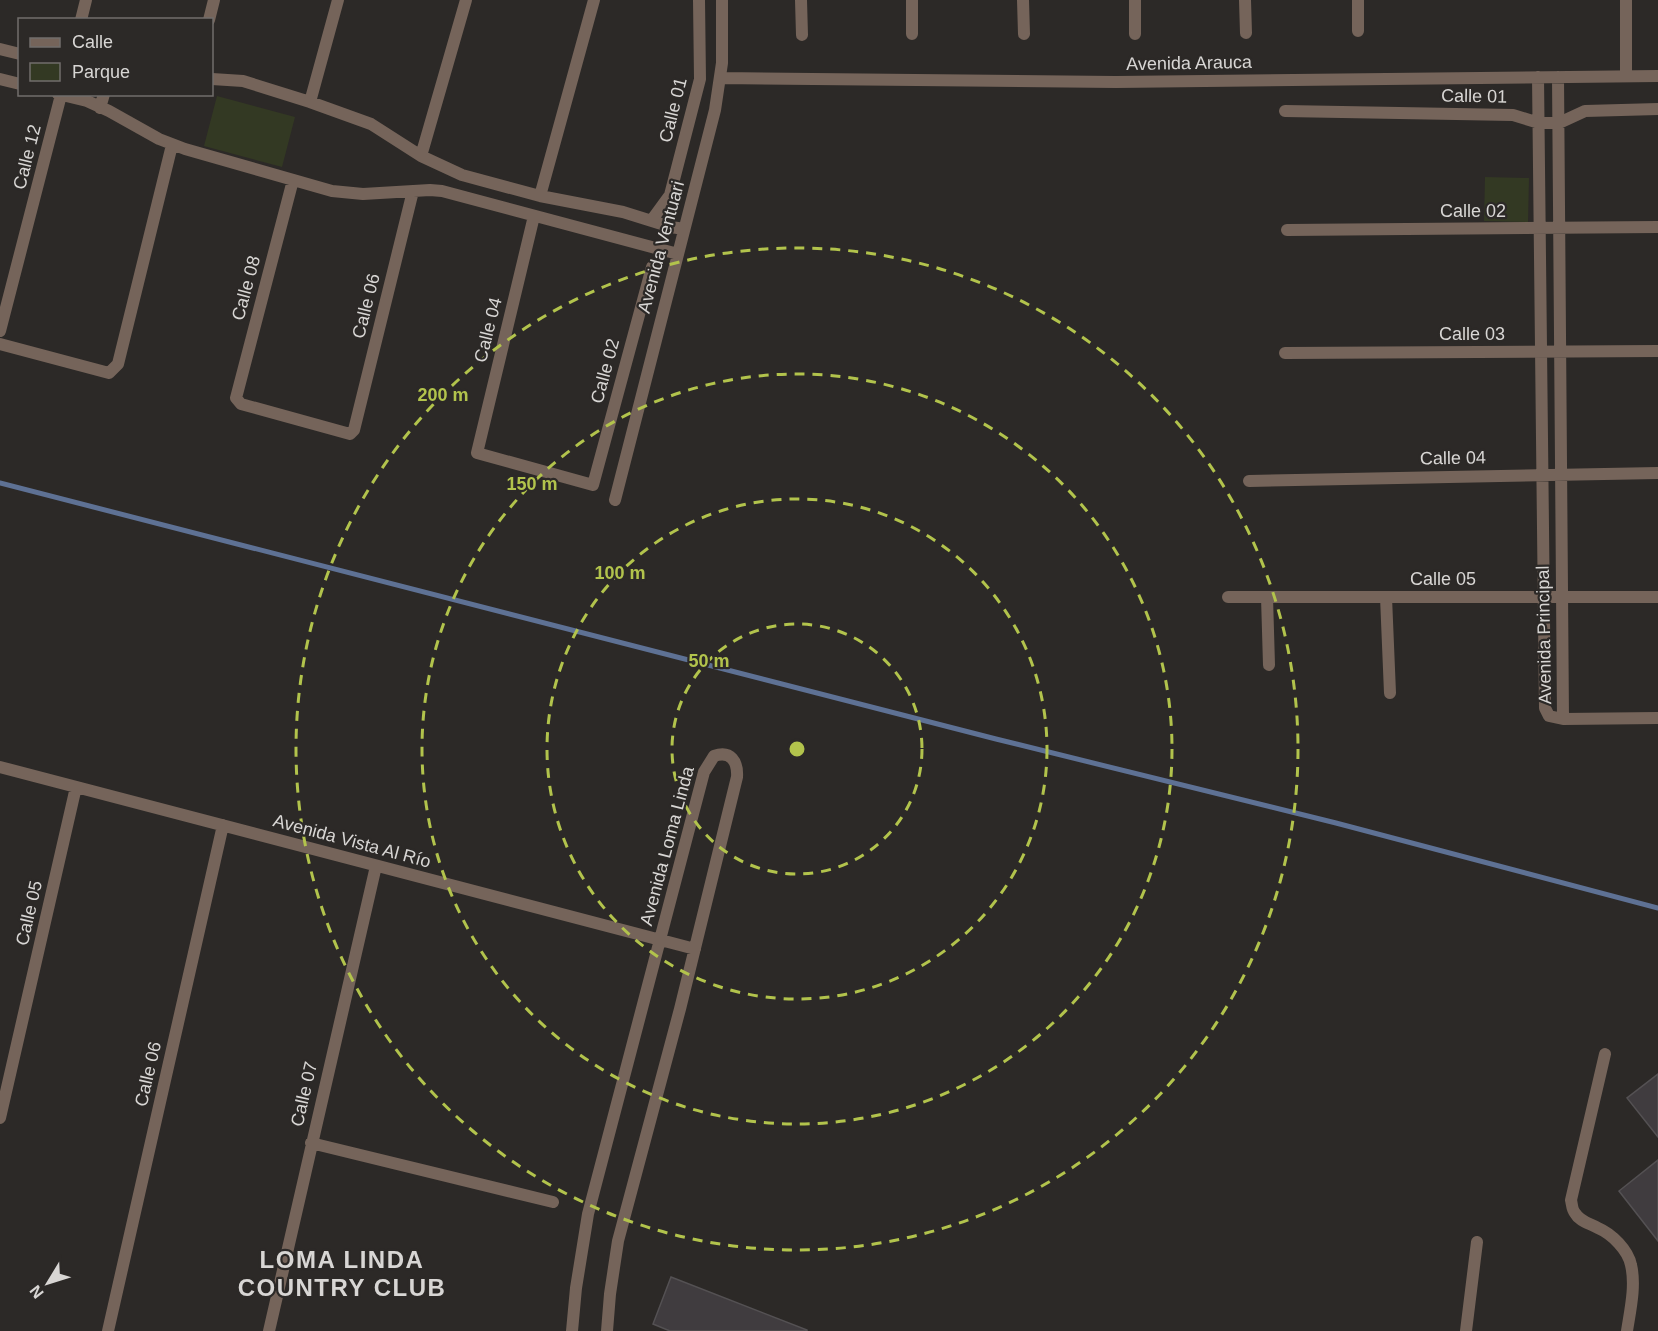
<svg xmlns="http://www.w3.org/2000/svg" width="1658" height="1331" font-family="Arial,sans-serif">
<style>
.green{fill:#333923}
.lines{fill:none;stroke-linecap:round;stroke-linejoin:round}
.stream{stroke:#5e7194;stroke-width:5}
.building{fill:#403c3f;stroke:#545153;stroke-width:1.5}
.minor{stroke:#75645a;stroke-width:12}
.ring{fill:none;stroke:#b2c34c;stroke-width:3;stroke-dasharray:10 8}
.labels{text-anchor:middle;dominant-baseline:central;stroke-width:4.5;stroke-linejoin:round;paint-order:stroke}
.street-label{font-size:18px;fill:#d8d6d4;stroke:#2c2927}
.district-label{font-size:24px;font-weight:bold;letter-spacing:1.5px;fill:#d8d6d4;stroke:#2c2927}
.centre{fill:#b2c34c;stroke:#2c2927;stroke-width:3}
.ring-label{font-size:18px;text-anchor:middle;font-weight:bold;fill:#b2c34c;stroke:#2c2927;stroke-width:4.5;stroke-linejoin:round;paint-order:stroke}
</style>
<rect width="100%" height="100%" fill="#2c2927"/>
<path class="green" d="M217,96L295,117L282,167L204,146Z
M1485,177L1529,178L1528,222L1484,221Z"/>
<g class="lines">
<path class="stream" d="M0,483L996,739L1336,823L1658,908"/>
</g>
<path class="building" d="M1658,1074V1137L1627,1098Z
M1658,1160V1241L1619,1191Z
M671,1277L807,1330V1331H670L653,1324Z"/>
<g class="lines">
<path class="minor" d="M801,0L802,35
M912,0V34
M1023,0L1024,34
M1135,0V34
M1245,0L1246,33
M1358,0V31
M1626,0V76
M81,20L86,0
M209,20L214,0
M0,49L20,54
M1538,77L1545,708L1549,716L1563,719L1658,718
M1558,77L1563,719
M720,78L1116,82L1658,76
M0,79L20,84
M212,79L243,81L310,102L371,124L421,156L462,175L540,196L623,212L671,227L684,229
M58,94L87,101L109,111L159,139L185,149L332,191L363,194L430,190L442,191L678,254
M310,102L338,0
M100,108L104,94
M1285,111L1513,115L1539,123H1559L1585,111L1658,109
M421,156L466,0
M293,180L236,398L241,404L350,434L354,430L413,191
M540,196L594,0
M534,216L477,453L593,485L652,267
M651,221L670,195L700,79L699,0
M1287,230L1658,227
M0,331L61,95
M0,344L109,373L118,364L172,145
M1285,353L1658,351
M1249,481L1658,473
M615,500L715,110L722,63V0
M1228,597H1658
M1267,597L1269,665
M1386,597L1390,693
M0,767L695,949
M1605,1054L1571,1200C1572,1204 1572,1210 1575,1213C1580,1222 1589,1223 1598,1228C1612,1234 1628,1250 1631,1265C1636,1286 1630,1311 1627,1331
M0,1118L76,787
M311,1143L553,1202
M108,1331L223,825
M269,1331L376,866
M572,1331L576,1288L588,1214L704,772L714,756C731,750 738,762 737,777L680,1009L618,1241L610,1294L607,1331
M1466,1331L1477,1242"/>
</g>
<g class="ring">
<circle cx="797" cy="749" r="125"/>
<circle cx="797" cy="749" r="250"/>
<circle cx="797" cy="749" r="375"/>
<circle cx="797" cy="749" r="501"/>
</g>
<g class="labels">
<g class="street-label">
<text transform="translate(1189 63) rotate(-1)">Avenida Arauca</text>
<text transform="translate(1474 96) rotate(1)">Calle 01</text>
<text transform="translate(673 110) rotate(-76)">Calle 01</text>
<text transform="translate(27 157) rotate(-76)">Calle 12</text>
<text x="1473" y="211">Calle 02</text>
<text transform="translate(661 247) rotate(-75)">Avenida Ventuari</text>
<text transform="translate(246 288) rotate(-75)">Calle 08</text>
<text transform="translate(366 306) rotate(-76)">Calle 06</text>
<text transform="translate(488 330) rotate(-76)">Calle 04</text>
<text x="1472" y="334">Calle 03</text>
<text transform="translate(605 371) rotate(-75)">Calle 02</text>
<text transform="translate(1453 458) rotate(-1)">Calle 04</text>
<text x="1443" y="579">Calle 05</text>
<text transform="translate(1544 635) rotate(-91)">Avenida Principal</text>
<text transform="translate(352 841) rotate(15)">Avenida Vista Al Río</text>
<text transform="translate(667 846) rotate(-75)">Avenida Loma Linda</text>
<text transform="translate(29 913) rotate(-77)">Calle 05</text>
<text transform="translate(148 1074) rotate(-77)">Calle 06</text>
<text transform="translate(304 1094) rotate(-77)">Calle 07</text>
</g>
<g class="district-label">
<text x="342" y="1259">LOMA LINDA<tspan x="342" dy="28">COUNTRY CLUB</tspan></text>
</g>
</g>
<circle cx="797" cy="749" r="9" class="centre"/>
<g class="ring-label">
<text x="443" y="401">200 m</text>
<text x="532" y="490">150 m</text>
<text x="620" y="579">100 m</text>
<text x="709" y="667">50 m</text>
</g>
<rect x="18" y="18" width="195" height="78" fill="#2c2927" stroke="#716e6c" stroke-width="1.5"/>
<rect x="30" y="38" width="30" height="9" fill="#75645a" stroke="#716e6c" stroke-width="1.5"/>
<text x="72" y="48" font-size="18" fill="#d8d6d4">Calle</text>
<rect x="30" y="63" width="30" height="18" fill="#333923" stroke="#716e6c" stroke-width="1.5"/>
<text x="72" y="78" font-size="18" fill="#d8d6d4">Parque</text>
<g transform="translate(48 1283) rotate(232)" stroke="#2c2927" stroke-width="4.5" paint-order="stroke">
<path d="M0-4.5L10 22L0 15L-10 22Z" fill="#d8d6d4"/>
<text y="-9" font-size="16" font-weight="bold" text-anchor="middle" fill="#d8d6d4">N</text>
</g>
</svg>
